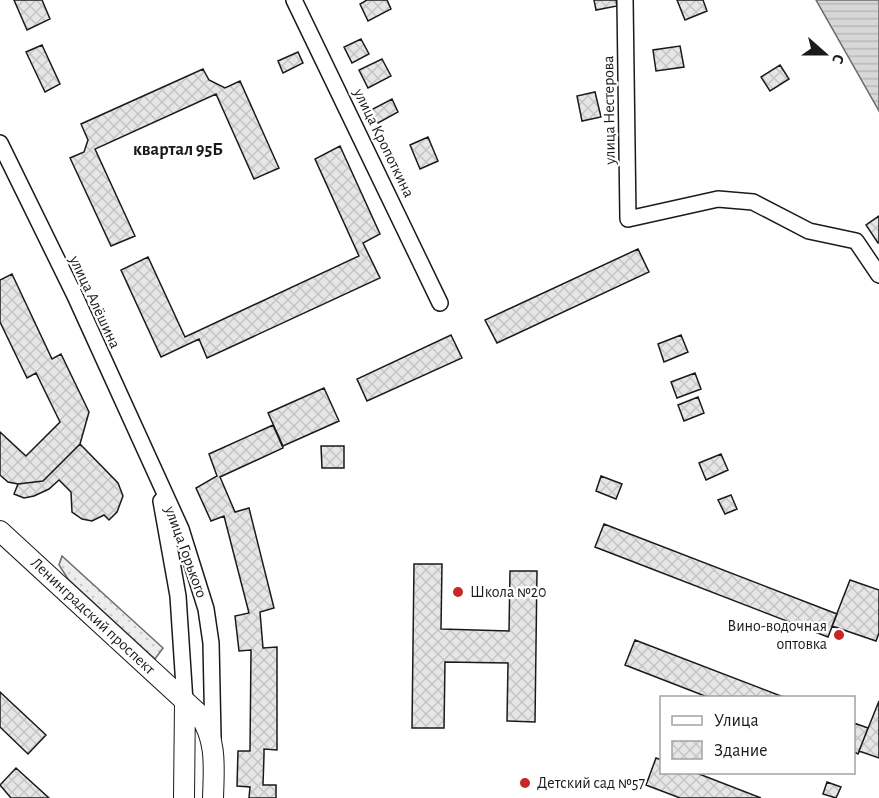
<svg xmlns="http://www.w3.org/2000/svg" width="879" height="798" font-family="'Alegreya Sans',sans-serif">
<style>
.grass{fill:url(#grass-dots);stroke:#6a6a6a;stroke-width:1.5}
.water{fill:url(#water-rules);stroke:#6a6a6a;stroke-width:1.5}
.building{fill:url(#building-cross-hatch);stroke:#1a1a1a;stroke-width:1.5}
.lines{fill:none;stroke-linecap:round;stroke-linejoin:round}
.minor-casing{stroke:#1a1a1a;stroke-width:18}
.major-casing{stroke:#1a1a1a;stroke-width:22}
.minor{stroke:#fff;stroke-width:15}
.major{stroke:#fff;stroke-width:20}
.poi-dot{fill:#c62828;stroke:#fff;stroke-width:2}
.labels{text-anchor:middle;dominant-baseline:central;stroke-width:4.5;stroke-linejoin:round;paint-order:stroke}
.street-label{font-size:16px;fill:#1a1a1a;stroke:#fff}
.poi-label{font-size:16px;fill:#1a1a1a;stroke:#fff;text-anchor:start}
.neighbourhood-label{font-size:18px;font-weight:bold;fill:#1a1a1a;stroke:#fff}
</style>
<defs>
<pattern id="grass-dots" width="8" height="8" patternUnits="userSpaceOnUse" patternTransform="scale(1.5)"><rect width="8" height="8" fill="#ededed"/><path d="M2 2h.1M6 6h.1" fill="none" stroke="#cbcbcb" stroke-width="1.8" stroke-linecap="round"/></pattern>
<pattern id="water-rules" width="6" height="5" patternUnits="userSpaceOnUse" patternTransform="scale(1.5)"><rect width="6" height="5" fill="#d7d7d7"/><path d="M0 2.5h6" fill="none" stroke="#b8b8b8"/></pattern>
<pattern id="building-cross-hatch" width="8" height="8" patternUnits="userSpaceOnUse" patternTransform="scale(1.5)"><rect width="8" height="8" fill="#e6e6e6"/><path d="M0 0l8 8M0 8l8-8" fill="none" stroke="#c5c5c5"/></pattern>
</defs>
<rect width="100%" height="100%" fill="#fff"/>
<path class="grass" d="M62,556L163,648L155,659L68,579L59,565Z"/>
<path class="water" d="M816,0H879V111Z"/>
<path class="building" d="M14,0H42L50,19L27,30Z
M367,0H387L391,9L368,21L360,4Z
M594,0H616L617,6L596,10Z
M677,0H703L707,11L685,20Z
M361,39L369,54L352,63L344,47Z
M42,45L60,84L45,92L26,52Z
M680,46L684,67L656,71L653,50Z
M298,52L303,63L283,73L278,61Z
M382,59L391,76L368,88L359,70Z
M780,65L789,79L770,91L761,77Z
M203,69L209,80L225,88L240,81L279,168L254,179L216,94L95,149L135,236L111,246L70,158L84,152L88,140L81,124Z
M595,92L601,117L582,121L577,96Z
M392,99L398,112L378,123L371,110Z
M428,137L438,161L420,169L410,145Z
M340,146L380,234L363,243L380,278L207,358L199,339L161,357L121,270L148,257L185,337L359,256L315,159Z
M879,216V243H878L866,225Z
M638,249L649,272L497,343L485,320Z
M12,274L52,359L61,354L89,412L80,444L43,481L18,484L8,482L0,475V432L26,456L60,422L36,373L27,378L0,322V280Z
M451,335L462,358L367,401L357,379Z
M681,335L688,352L664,362L658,344Z
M695,373L701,389L677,398L671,382Z
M324,388L339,421L283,446L268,413Z
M698,397L704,413L684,421L678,405Z
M273,425L283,448L220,477L235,512L249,508L274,608L260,612L263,648L277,647V750L264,749V755L263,785H276V798H249L250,787L237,786L238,751H250L251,650L239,651L235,616L249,613L224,516L211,521L196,488L217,476L209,454Z
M80,444L118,483L123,496L117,512L109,520L104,515L92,521L82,519L72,512L71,492L59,480L49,489L34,496L24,498L14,494L18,484L43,481Z
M321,446H344V468H322Z
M721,454L728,470L706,480L699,463Z
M601,476L622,484L616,499L596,491Z
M731,495L737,509L725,514L718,500Z
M604,524L837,614L828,637L595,547Z
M414,564H442L441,629L509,631L510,571H537L535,722L507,721L508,663L445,662L444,728H412Z
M850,580L879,590V633L876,641L832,626Z
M635,640L786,698H710L625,665Z
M0,692L46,735L28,754L0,727Z
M879,701V758L859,751Z
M854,723L868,728L858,754L854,752Z
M656,758L662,760V772H694L761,798H680L646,785Z
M16,768L49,798H11L0,785Z
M827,782L841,787L836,798L823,794Z"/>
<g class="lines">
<defs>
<path id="minor" d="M294,0L440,303
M625,0L628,219L718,199L753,202L809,231L856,241L879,275
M0,143L75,296L181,529L206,609L211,643L213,738
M161,501L178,596L185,702"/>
<path id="major" d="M0,531L199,714C217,740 214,767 213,798
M184,798L185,702"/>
</defs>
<use href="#minor" class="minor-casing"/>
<use href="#major" class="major-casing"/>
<use href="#minor" class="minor"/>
<use href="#major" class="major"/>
</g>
<g class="poi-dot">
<circle cx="458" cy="592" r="6"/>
<circle cx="839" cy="635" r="6"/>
<circle cx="525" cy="783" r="6"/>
</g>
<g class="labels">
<g class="street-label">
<text transform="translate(609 110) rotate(-91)">улица Нестерова</text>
<text transform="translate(384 143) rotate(64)">улица Кропоткина</text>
<text transform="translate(95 302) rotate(65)">улица Алёшина</text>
<text transform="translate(186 552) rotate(70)">улица Горького</text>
<text transform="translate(93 616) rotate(43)">Ленинградский проспект</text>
</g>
<g class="poi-label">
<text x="470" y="592">Школа №20</text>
<text x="827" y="626" text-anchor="end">Вино-водочная<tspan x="827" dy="18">оптовка</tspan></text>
<text x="537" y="783">Детский сад №57</text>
</g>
<g class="neighbourhood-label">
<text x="178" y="150">квартал 95Б</text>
</g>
</g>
<rect x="660" y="696" width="195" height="78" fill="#ffffff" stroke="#a3a3a3" stroke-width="1.5"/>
<rect x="672" y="716" width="30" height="9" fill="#ffffff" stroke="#a3a3a3" stroke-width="1.5"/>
<text x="714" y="726" font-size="18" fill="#1a1a1a">Улица</text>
<rect x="672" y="741" width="30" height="18" fill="url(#building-cross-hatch)" stroke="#a3a3a3" stroke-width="1.5"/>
<text x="714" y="756" font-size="18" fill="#1a1a1a">Здание</text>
<g transform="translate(825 54) rotate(111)" stroke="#ffffff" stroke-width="4.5" paint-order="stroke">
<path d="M0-4.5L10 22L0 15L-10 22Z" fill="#1a1a1a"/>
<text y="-9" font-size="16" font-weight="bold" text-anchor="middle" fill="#1a1a1a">С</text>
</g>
</svg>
